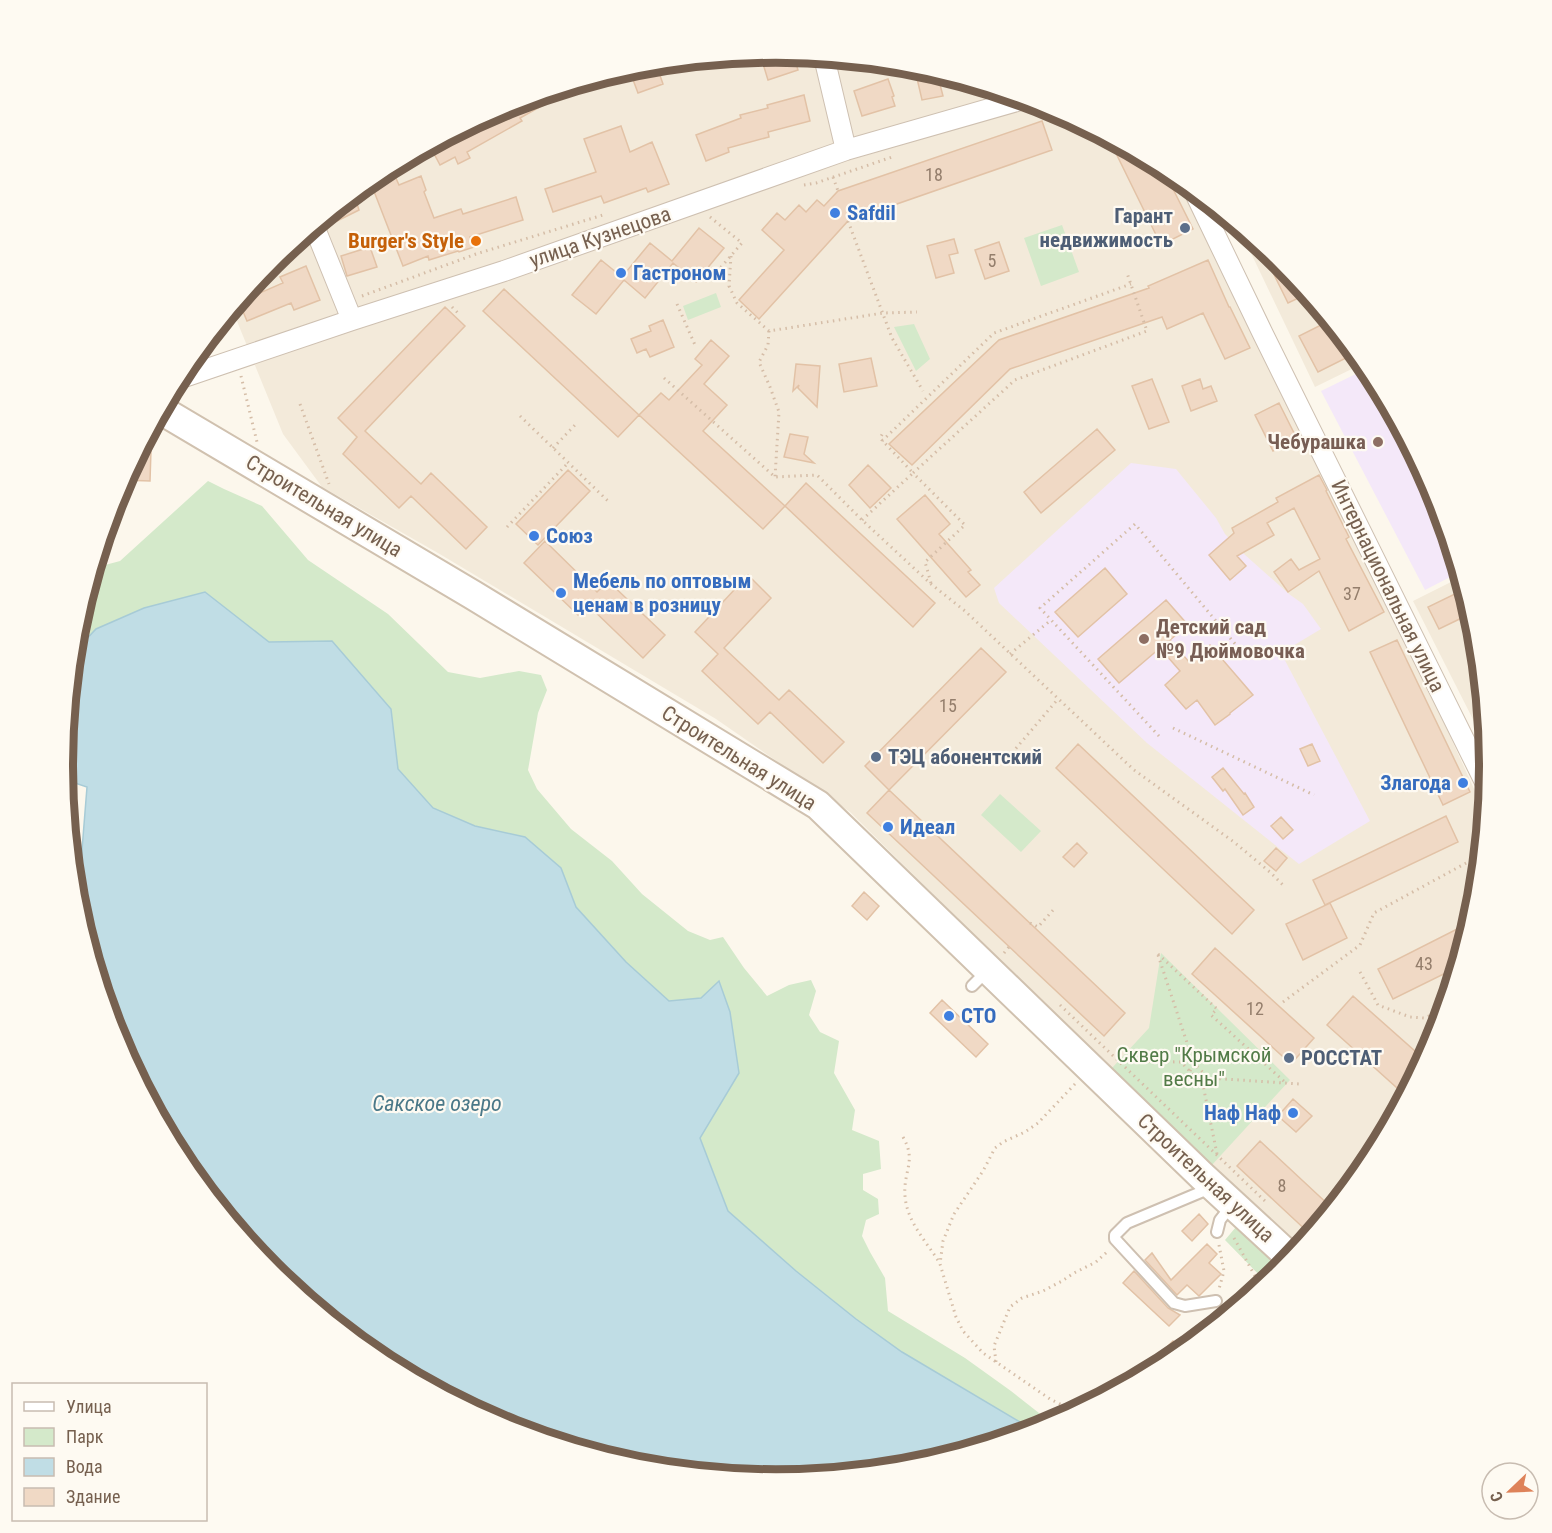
<svg xmlns="http://www.w3.org/2000/svg" width="1552" height="1533" font-family="'Roboto Condensed',sans-serif">
<style>
.residential{fill:#f3eada}
.education{fill:#f4e8f9}
.green{fill:#d4e9ca}
.water{fill:#c0dde5;stroke:#a7cbd6;stroke-width:1.5}
.building{fill:#f0d9c5;stroke:#e2c2a6;stroke-width:1.5}
.lines{fill:none;stroke-linecap:round;stroke-linejoin:round}
.lane-casing{stroke:#cec0b1;stroke-width:14}
.street-casing{stroke:#cec0b1;stroke-width:22}
.secondary-casing{stroke:#d0c1af;stroke-width:32}
.path{stroke:#d5bda7;stroke-width:3;stroke-dasharray:1.5 4.5;stroke-linecap:butt}
.lane{stroke:#fff;stroke-width:10}
.street{stroke:#fff;stroke-width:20}
.secondary{stroke:#fff;stroke-width:28}
.shop-dot{fill:#3f7fe0;stroke:#fefaf2;stroke-width:2}
.service-dot{fill:#5c6f8a;stroke:#fefaf2;stroke-width:2}
.food-dot{fill:#e8710a;stroke:#fefaf2;stroke-width:2}
.education-dot{fill:#8d6e63;stroke:#fefaf2;stroke-width:2}
.labels{text-anchor:middle;dominant-baseline:central;stroke-width:4.5;stroke-linejoin:round;paint-order:stroke}
.number-label{font-size:18px;fill:#947e6c}
.shop-label{font-size:21px;font-weight:bold;fill:#366cbe;stroke:#fefaf2;text-anchor:start}
.service-label{font-size:21px;font-weight:bold;fill:#4e5e75;stroke:#fefaf2;text-anchor:start}
.street-label{font-size:21px;fill:#76604f;stroke:#fefaf2}
.food-label{font-size:21px;font-weight:bold;fill:#c56008;stroke:#fefaf2;text-anchor:end}
.education-label{font-size:21px;font-weight:bold;fill:#785e54;stroke:#fefaf2;text-anchor:end}
.park-label{font-size:21px;fill:#527b47;stroke:#fefaf2}
.water-label{font-size:22px;font-style:italic;fill:#4a7888;stroke:#fefaf2}
.rim{fill:none;stroke:#76604f;stroke-width:8}
</style>
<rect width="100%" height="100%" fill="#fcf7ec"/>
<path class="residential" d="M776,53L916,66L1050,107L1173,173L1179,178L1344,503L1485,813L1476,906L1436,1040L1369,1163L1301,1247L1223,1181L850,812L716,719L438,553L322,487L283,434L232,309L271,261L380,173L503,107L637,66Z
M1239,228L1281,262L1364,363L1315,387Z
M1461,577L1476,628L1488,749L1413,601Z"/>
<path class="education" d="M1368,368L1436,494L1460,572L1425,590L1321,391Z
M1131,463L1176,469L1216,518L1225,534L1244,554L1289,594L1303,604L1321,629L1281,653L1370,821L1299,864L1147,743L999,603L994,588Z"/>
<path class="green" d="M1062,225L1079,272L1041,286L1024,238Z
M716,293L721,307L688,320L683,306Z
M914,324L930,359L916,371L894,327Z
M208,481L224,489L262,506L308,560L388,614L448,672L480,678L519,671L541,675L547,690L538,713L528,770L537,789L571,829L612,861L642,894L688,931L710,940L723,937L744,968L767,996L789,985L811,980L816,991L809,1015L820,1032L839,1041L834,1073L855,1110L852,1130L879,1141L881,1169L863,1174V1190L878,1199L879,1214L866,1220L862,1236L870,1252L885,1278L888,1311L965,1358L1011,1391L1053,1424L1035,1431L902,1352L875,1333L812,1351L834,1301L796,1271L728,1211L700,1138L739,1073L719,981L702,998L669,1001L626,962L576,907L561,868L525,837L475,826L433,809L397,769L391,709L332,641L269,642L204,592L81,645L73,657L76,627L94,568L120,561Z
M1000,794L1041,831L1021,852L981,815Z
M1161,953L1290,1080L1211,1166L1112,1068L1149,1028Z
M1236,1227L1282,1270L1267,1283L1225,1240Z"/>
<path class="water" d="M205,592L269,642L332,641L391,709L398,769L433,808L475,826L525,837L561,868L576,907L626,962L669,1001L701,998L719,981L730,1012L739,1073L700,1138L728,1211L796,1271L856,1319L902,1352L1035,1431L915,1467L776,1480L636,1467L502,1426L379,1360L271,1271L182,1163L116,1039L80,921V875L87,787L63,779C62,765 63,755 68,741L65,737L73,657L81,645L96,629L144,608Z"/>
<path class="building" d="M776,52L793,54L798,70L768,80L760,54Z
M656,64L663,84L638,93L629,69L637,66Z
M931,71L937,73L943,96L922,100L916,74Z
M888,79L894,96L892,97L895,106L862,116L854,91Z
M559,90L561,95L520,118L522,121L467,152L470,158L458,164L455,157L440,165L430,146L503,107Z
M804,95L810,121L768,132L769,137L728,148L729,152L706,161L696,135L741,118L740,115L768,108L767,105Z
M1042,121L1052,150L848,221L759,319L739,300L784,250L762,230L777,213L785,220L799,205L806,212L817,200L824,206L838,191Z
M621,126L630,152L652,142L669,184L648,192L646,188L604,203L601,196L553,212L545,189L596,172L584,139Z
M1109,139L1162,167L1193,229L1161,245Z
M391,167L399,185L421,176L426,190L424,192L434,218L461,209L463,214L516,197L523,220L470,237L474,247L459,252L458,251L429,260L428,256L403,266L370,181L380,173Z
M354,194L359,210L327,226L323,219Z
M699,228L724,248L696,282L673,263L645,298L624,280L596,314L572,295L601,260L622,277L650,243L672,261Z
M954,239L958,253L949,255L954,273L936,278L927,246Z
M999,242L1009,271L985,279L975,250Z
M1259,244L1281,262L1307,294L1288,303Z
M370,247L377,267L347,276L341,256Z
M1208,260L1229,307H1230L1250,348L1225,359L1203,313L1167,329L1162,317L1010,369L912,465L889,444L999,340L1149,288L1148,286Z
M306,266L320,300L294,310L291,303L247,321L239,302L283,283L280,277Z
M504,289L639,415L618,437L483,311Z
M445,307L465,326L365,431L421,484L431,473L487,527L466,549L411,496L399,508L343,454L357,437L338,418Z
M663,320L674,347L650,357L646,349L637,353L631,339L651,331L649,326Z
M1329,321L1356,353L1318,372L1299,336Z
M711,340L729,356L704,384L727,405L703,431L785,506L763,529L639,415L661,393L669,400L702,365L695,359Z
M871,358L877,386L844,392L839,364Z
M796,364L820,366L817,407L798,388L799,385L793,391Z
M1152,379L1169,422L1149,429L1132,386Z
M1200,379L1203,389L1211,386L1217,401L1191,411L1182,386Z
M1279,403L1297,439L1273,451L1255,415Z
M1097,429L1115,450L1041,513L1024,492Z
M790,434L808,437L804,454L814,463L784,457Z
M140,449L151,450L150,481L123,480Z
M868,465L891,488L870,508L849,485Z
M568,470L590,491L538,545L516,524Z
M1319,475L1327,490L1326,491L1349,537L1346,539L1384,612L1349,631L1319,571L1288,592L1274,572L1291,559L1299,570L1320,559L1294,508L1267,523L1274,535L1237,556L1246,566L1230,580L1209,555L1234,533L1232,528L1278,502L1276,498Z
M806,483L935,603L913,627L785,506Z
M925,495L950,524L939,534L971,570L968,572L980,585L966,597L897,519Z
M545,541L597,592L608,581L665,635L643,658L588,605L578,615L524,563Z
M1105,568L1127,594L1078,637L1055,612Z
M748,575L771,598L724,648L779,700L789,690L844,742L823,763L770,712L758,724L702,671L718,654L695,632Z
M1465,589L1472,613L1439,629L1428,607Z
M1166,600L1188,625L1170,640L1190,663L1210,645L1253,695L1230,713V714L1215,725L1197,700L1186,709L1165,685L1180,671L1160,648L1119,683L1098,659Z
M1397,640L1470,792L1443,805L1370,652Z
M981,648L1006,672L889,790L865,766Z
M1078,744L1254,910L1232,934L1056,768Z
M1312,744L1320,761L1308,766L1300,749Z
M1223,768L1244,794L1245,793L1254,807L1243,815L1225,789L1223,791L1212,777Z
M889,790L1125,1013L1104,1036L867,813Z
M1446,816L1458,842L1325,905L1313,880Z
M1281,817L1293,830L1283,839L1271,826Z
M1077,843L1087,853L1074,867L1063,857Z
M1276,848L1287,858L1276,871L1264,861Z
M864,892L879,906L867,920L852,906Z
M1330,903L1347,938L1303,960L1286,924Z
M1471,922L1458,967L1393,999L1378,969Z
M1215,948L1314,1038L1291,1064L1192,974Z
M1353,996L1425,1060L1406,1096L1327,1025Z
M942,1000L988,1044L976,1057L930,1013Z
M1293,1099L1312,1116L1296,1132L1278,1116Z
M1260,1141L1332,1208L1311,1235L1237,1166Z
M1199,1214L1208,1224L1192,1241L1182,1231Z
M1207,1244L1217,1254L1209,1263L1221,1274L1199,1296L1187,1285L1177,1295L1145,1260L1152,1253L1171,1280Z
M1134,1271L1168,1308L1180,1315L1169,1326L1123,1283Z
M1173,1341L1184,1351L1174,1359L1164,1350Z"/>
<g class="lines">
<defs>
<path id="lane" d="M972,986L987,971
M1209,1185L1201,1192L1127,1223L1115,1235V1239L1174,1303L1185,1306L1216,1301
M1217,1232L1220,1220L1231,1206"/>
<path id="street" d="M824,57L846,150
M1194,191L1263,334L1488,788
M314,226L352,320
M178,379L352,320L504,271L846,150L1024,99"/>
<path id="secondary" d="M161,410L473,595L818,805L1202,1176L1291,1258"/>
</defs>
<use href="#lane" class="lane-casing"/>
<use href="#street" class="street-casing"/>
<use href="#secondary" class="secondary-casing"/>
<path class="path" d="M1038,108L1045,106
M1076,121L1078,127
M833,177L838,191
M804,185L816,183L895,156
M710,217L742,243L715,274
M848,221L892,338L923,391
M731,256L729,286L737,303L769,331L883,313L917,312
M362,296L476,254L603,215
M677,304L695,345
M452,307L459,314
M769,331L768,345L759,362L770,387L779,412L775,477
M241,376L257,442
M664,378L775,477L817,475L862,520L931,584L965,611L1134,770L1234,842L1271,873L1285,887
M300,404L329,484
M520,416L609,502
M882,441L994,333L1131,284
M553,448L575,425
M862,520L913,473L880,438L883,433
M507,527L568,463
M931,583L925,562L965,525L913,473L1015,380L1147,331L1127,273
M1010,654L1051,620
M1173,728L1314,795
M1159,736L1040,608L1135,524L1246,657
M1012,753L1058,699
M1030,923L1038,927L1054,909
M1004,953L1009,947
M1158,954L1217,1009L1211,1015L1287,1084
M1158,955L1194,1064
M1360,972L1378,1005L1410,1017L1424,1018L1445,1009
M1283,1002L1360,945L1374,913L1481,855
M1060,1005L1266,1202
M1119,1061L1181,1062L1203,1085
M1190,1071L1194,1064L1209,1078
M1075,1084L1038,1123L1025,1132L1003,1142L995,1148L983,1171L954,1214L943,1241L940,1264L956,1317L963,1331L983,1353L1050,1399L1076,1412
M903,1137C917,1161 903,1171 905,1196C907,1222 926,1241 939,1262
M1217,1154L1203,1085L1209,1078L1300,1084
M1234,1238L1261,1287
M1219,1245L1224,1271L1219,1289
M1211,1329L1214,1316
M996,1362L994,1346L1010,1307L1022,1298L1043,1291L1062,1281L1074,1273L1096,1262L1108,1251"/>
<use href="#lane" class="lane"/>
<use href="#street" class="street"/>
<use href="#secondary" class="secondary"/>
</g>
<g class="shop-dot">
<circle cx="835" cy="213" r="6"/>
<circle cx="621" cy="273" r="6"/>
<circle cx="534" cy="536" r="6"/>
<circle cx="561" cy="593" r="6"/>
<circle cx="1463" cy="783" r="6"/>
<circle cx="888" cy="827" r="6"/>
<circle cx="949" cy="1016" r="6"/>
<circle cx="1293" cy="1113" r="6"/>
</g>
<g class="service-dot">
<circle cx="1185" cy="228" r="6"/>
<circle cx="876" cy="757" r="6"/>
<circle cx="1289" cy="1058" r="6"/>
</g>
<circle class="food-dot" cx="476" cy="241" r="6"/>
<g class="education-dot">
<circle cx="1378" cy="442" r="6"/>
<circle cx="1144" cy="639" r="6"/>
</g>
<g class="labels">
<g class="number-label">
<text x="934" y="174">18</text>
<text x="992" y="260">5</text>
<text x="1352" y="593">37</text>
<text x="948" y="705">15</text>
<text x="1424" y="963">43</text>
<text x="1255" y="1008">12</text>
<text x="1282" y="1185">8</text>
</g>
<g class="shop-label">
<text x="847" y="213">Safdil</text>
<text x="633" y="273">Гастроном</text>
<text x="546" y="536">Союз</text>
<text x="573" y="581">Мебель по оптовым<tspan x="573" dy="24">ценам в розницу</tspan></text>
<text x="1451" y="783" text-anchor="end">Злагода</text>
<text x="900" y="827">Идеал</text>
<text x="961" y="1016">СТО</text>
<text x="1281" y="1113" text-anchor="end">Наф Наф</text>
</g>
<g class="service-label">
<text x="1173" y="216" text-anchor="end">Гарант<tspan x="1173" dy="24">недвижимость</tspan></text>
<text x="888" y="757">ТЭЦ абонентский</text>
<text x="1301" y="1058">РОССТАТ</text>
</g>
<g class="street-label">
<text transform="translate(600 237) rotate(-19)">улица Кузнецова</text>
<text transform="translate(324 506) rotate(31)">Строительная улица</text>
<text transform="translate(1388 586) rotate(64)">Интернациональная улица</text>
<text transform="translate(739 758) rotate(32)">Строительная улица</text>
<text transform="translate(1206 1178) rotate(43)">Строительная улица</text>
</g>
<g class="food-label">
<text x="464" y="241">Burger's Style</text>
</g>
<g class="education-label">
<text x="1366" y="442">Чебурашка</text>
<text x="1156" y="627" text-anchor="start">Детский сад<tspan x="1156" dy="24">№9 Дюймовочка</tspan></text>
</g>
<g class="park-label">
<text x="1194" y="1055">Сквер "Крымской<tspan x="1194" dy="24">весны"</tspan></text>
</g>
<g class="water-label">
<text x="437" y="1103">Сакское озеро</text>
</g>
</g>
<path d="M0 0H1552V1533H0ZM73 766a703 703 0 1 1 1406 0a703 703 0 1 1-1406 0Z" fill="#fefaf2" fill-rule="evenodd"/>
<path class="rim" d="M73 766a703 703 0 1 1 1406 0a703 703 0 1 1-1406 0Z"/>
<rect x="12" y="1383" width="195" height="138" fill="#fefaf2" stroke="#c8bcb1" stroke-width="1.5"/>
<rect x="24" y="1402" width="30" height="9" fill="#ffffff" stroke="#c8bcb1" stroke-width="1.5"/>
<text x="66" y="1413" font-size="18" fill="#76604f">Улица</text>
<rect x="24" y="1428" width="30" height="18" fill="#d4e9ca" stroke="#c8bcb1" stroke-width="1.5"/>
<text x="66" y="1443" font-size="18" fill="#76604f">Парк</text>
<rect x="24" y="1458" width="30" height="18" fill="#c0dde5" stroke="#c8bcb1" stroke-width="1.5"/>
<text x="66" y="1473" font-size="18" fill="#76604f">Вода</text>
<rect x="24" y="1488" width="30" height="18" fill="#f0d9c5" stroke="#c8bcb1" stroke-width="1.5"/>
<text x="66" y="1503" font-size="18" fill="#76604f">Здание</text>
<g transform="translate(1510 1491) rotate(247)"><circle r="28" fill="#fefaf2" stroke="#c8bcb1" stroke-width="1.5"/>
<path d="M0-4.5L10 22L0 15L-10 22Z" fill="#de8259"/>
<text y="-9" font-size="16" font-weight="bold" text-anchor="middle" fill="#76604f">С</text>
</g>
</svg>
